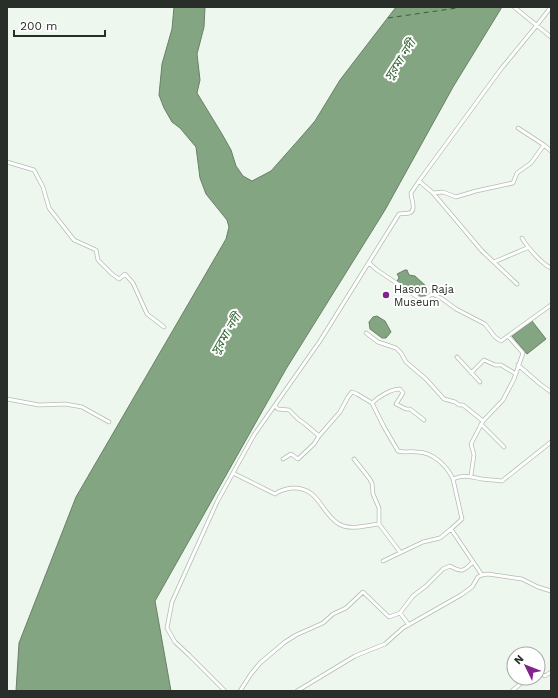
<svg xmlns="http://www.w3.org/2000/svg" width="558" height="698" font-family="'Work Sans','Noto Sans Bengali',sans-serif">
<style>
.water{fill:#83a581;stroke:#688167}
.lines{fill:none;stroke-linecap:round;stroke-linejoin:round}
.ferry{stroke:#336332;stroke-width:1;stroke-dasharray:5 4;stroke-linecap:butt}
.street-casing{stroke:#b3bcb3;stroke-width:4.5}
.street{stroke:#fff;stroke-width:3}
.poi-dot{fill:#82238e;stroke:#fff;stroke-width:1.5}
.labels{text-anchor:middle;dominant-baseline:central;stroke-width:4;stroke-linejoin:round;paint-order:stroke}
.poi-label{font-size:11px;fill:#2a2e2a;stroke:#fff;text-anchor:start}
.water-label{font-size:12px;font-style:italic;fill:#336332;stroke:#fff}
</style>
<rect width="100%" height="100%" fill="#eef7ed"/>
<path class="water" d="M174,7H205L204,27L197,54L200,80L197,93L222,134L231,150L236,166L243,176L252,181L271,171L302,136L315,121L340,80L396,7H502L453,87L385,210L286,369L155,601L171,691H16L19,643L76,497L226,239L229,227L227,220L206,194L200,178L196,147L180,128L172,122L164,108L159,95L162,64L172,29Z
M405,270H407L409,275L415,276L427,287L426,295L420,298L397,282L399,277L397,274Z
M377,316L385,321L391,332L386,338H382L370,329L369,322L373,317Z
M532,321L546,339L527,354L512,336Z"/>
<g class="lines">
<path class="ferry" d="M388,18L464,7"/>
<defs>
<path id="street" d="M514,7L551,37
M518,128L544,145
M7,162L34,170L43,187L49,208L74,240L96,250L98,260L112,274L119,279L125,274L133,283L147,314L164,327
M419,181L433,193L443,192L456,197L476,191L513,183L517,173L531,163L544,145L551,151
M433,193L482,251L517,284
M522,238C527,247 542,264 551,268
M494,262L527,248
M369,263L377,270L420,299L426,298L432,294L441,298L456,309L485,324L495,337L501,341L551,305
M366,333L378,342L396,348L401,353L406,362L426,379L444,399L455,402L459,405H463L483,421
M457,357L480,382
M518,365L540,384L551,392
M471,373L484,360L495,365H501L516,374
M7,399L39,405L65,404L82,407L109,422
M372,403C378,397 391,389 400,389L403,393L396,404L406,409H410L424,420
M275,406L278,409L289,410L298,419L305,424L319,436L314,444L298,459L291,454L283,459
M481,424L504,447
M319,436L340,412L348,397L352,392L357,394L372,403L384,427L398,451C404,453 410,451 417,452C433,452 447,466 453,479L462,519L451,529L440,538L423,542L383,561
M354,459L369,478L372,483L373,494L379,508V524L400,552
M233,473L275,494C280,490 285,489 292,488C320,487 320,513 339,524C350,531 367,525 379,524
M471,475L474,455L471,444L483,421L503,400L514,379L523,353L508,336
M453,479C464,474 471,477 482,479C488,480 495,480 502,481L551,442
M451,529L482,575
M400,613L413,596L426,586L443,569L450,566C462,573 464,571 473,562
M538,672L545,676L551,672
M225,691L189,655L175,642L167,628L172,602L217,502L254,435L320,341L399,214C402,213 406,214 409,213C417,211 411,199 411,193L419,181L501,69L537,25L551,7
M240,691L251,674L260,663L285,642L296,635L323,623L333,614L346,608L363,592L389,617L400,613L409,625
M297,691L355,656L385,644L403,628L461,595L472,587L478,577L482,575L488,574L522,579L538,587L551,591
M512,691L527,678"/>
</defs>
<use href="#street" class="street-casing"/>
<use href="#street" class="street"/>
</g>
<circle class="poi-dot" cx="386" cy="295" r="4"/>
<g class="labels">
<g class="poi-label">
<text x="394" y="289">Hason Raja<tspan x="394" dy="13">Museum</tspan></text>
</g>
<g class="water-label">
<text transform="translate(400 60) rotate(-57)">সুরমা নদী</text>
<text transform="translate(226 334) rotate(-59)">সুরমা নদী</text>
</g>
</g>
<rect width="558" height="698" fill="none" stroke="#2a2e2a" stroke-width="16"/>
<g transform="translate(526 666) rotate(313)"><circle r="19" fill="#ffffff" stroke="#aaabaa"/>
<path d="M0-3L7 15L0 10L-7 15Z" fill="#82238e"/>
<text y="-6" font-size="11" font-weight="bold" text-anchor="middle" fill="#2a2e2a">N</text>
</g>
<path d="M14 30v6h91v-6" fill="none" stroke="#2a2e2a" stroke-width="2"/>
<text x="20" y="30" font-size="12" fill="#2a2e2a" stroke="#ffffff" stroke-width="3" paint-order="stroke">200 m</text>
</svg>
